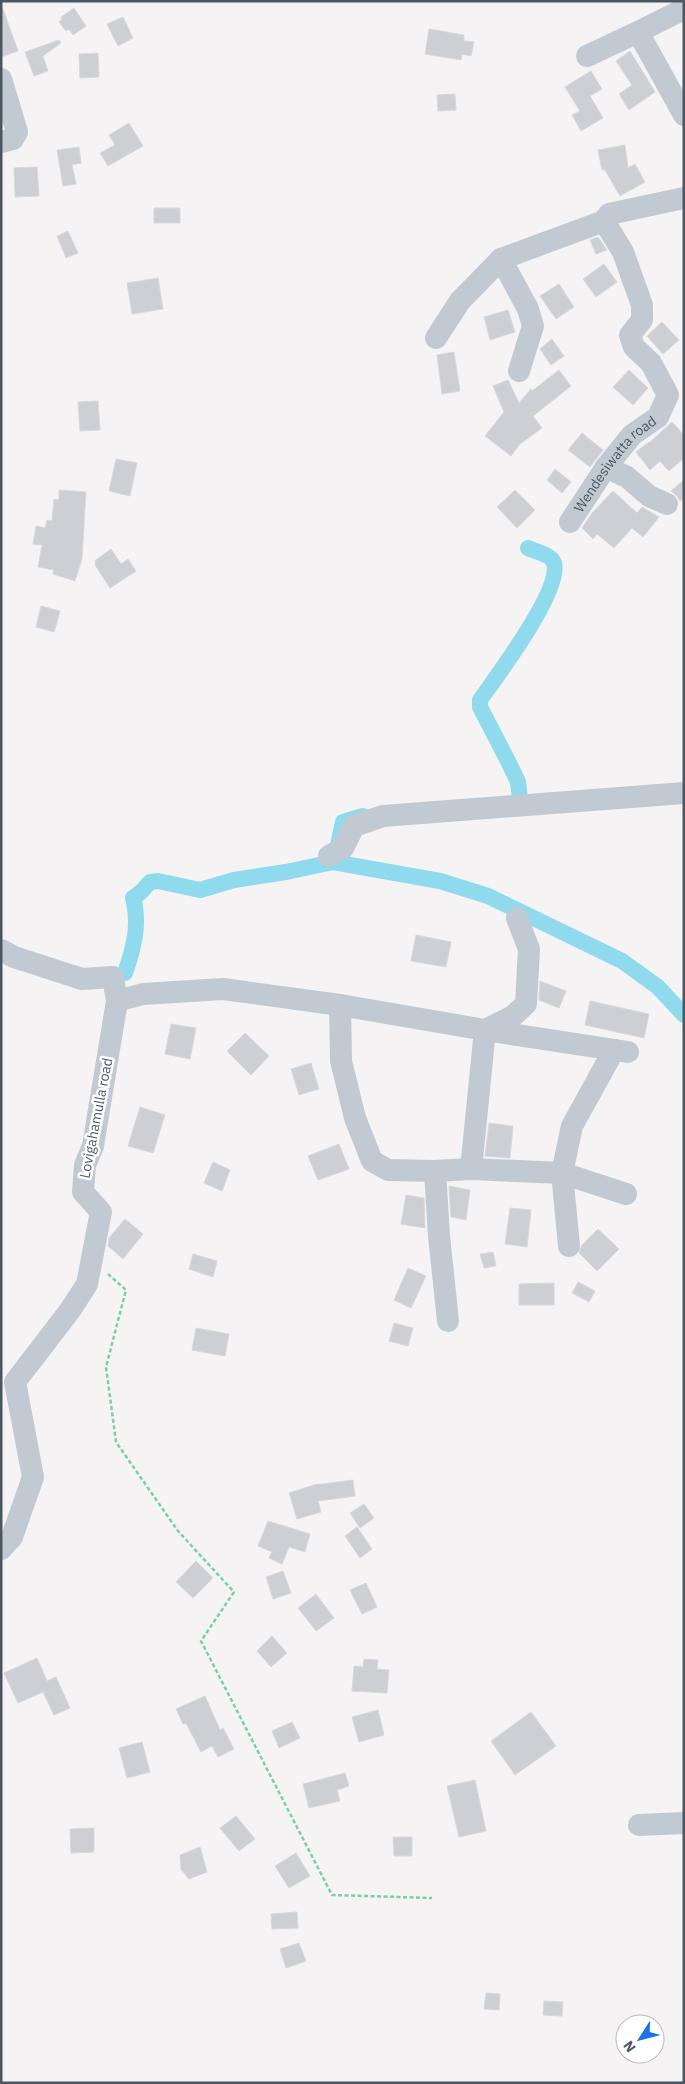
<svg xmlns="http://www.w3.org/2000/svg" width="685" height="2084" font-family="'IBM Plex Sans',sans-serif">
<style>
.lines{fill:none;stroke-linecap:round;stroke-linejoin:round}
.canal{stroke:#90daee;stroke-width:16}
.building{fill:#cdcfd5;stroke:#d7d9de}
.path{stroke:#7ad0a6;stroke-width:2.5;stroke-dasharray:4 2.5;stroke-linecap:butt}
.minor{stroke:#c1cad2;stroke-width:22}
.labels{text-anchor:middle;dominant-baseline:central;stroke-width:5;stroke-linejoin:round;paint-order:stroke}
.street-label{font-size:14px;fill:#4a5661;stroke:#fff}
</style>
<rect width="100%" height="100%" fill="#f5f3f3"/>
<g class="lines">
<path class="canal" d="M520,798L518,782L509,763L480,707V700C497,676 562,590 554,563C552,555 534,551 528,548
M337,850L343,822L363,816
M125,973C134,948 140,923 133,898L141,892L150,882L158,881L200,890L234,880L286,872L333,862L440,881L488,896L622,961L658,987L684,1015"/>
</g>
<path class="building" d="M74,8L86,26L73,35L69,29L66,31L59,22L62,19L61,17Z
M1,9H3L18,51L1,57Z
M123,17L133,38L118,46L107,24Z
M429,29L464,35V41L474,42L471,56L462,54L461,60L425,54Z
M59,40L61,43L43,56L48,71L34,76L25,52Z
M630,51L655,92L629,110L619,94L632,85L616,61Z
M98,53L99,77L80,78L79,54Z
M591,71L602,89L590,96L603,118L581,131L572,115L580,111L565,87Z
M455,94L456,110L438,111L437,95Z
M129,123L143,146L108,166L100,153L115,145L109,135Z
M625,145L628,168L635,164L645,182L620,196L605,170H602L598,150Z
M79,147L81,163L72,165L76,184L63,186L57,150Z
M37,167L39,196L15,197L14,168Z
M154,208H180V223H154Z
M68,231L78,253L66,258L57,236Z
M598,237L607,250L596,254L590,240Z
M604,264L617,282L596,297L583,279Z
M158,278L163,309L132,314L127,283Z
M559,284L574,307L556,319L540,296Z
M508,310L515,332L490,340L484,317Z
M662,322L679,340L663,354L647,336Z
M552,339L564,356L551,365L540,349Z
M454,352L460,391L442,394L437,355Z
M559,370L571,386L533,416L542,428L520,444L511,456L485,436L504,412L493,386L508,380L519,403L531,389L532,391Z
M629,370L648,388L633,405L613,387Z
M98,401L100,430L80,431L78,402Z
M672,422L684,435V458L669,471L660,461L650,470L636,452L649,442V443Z
M582,433L603,450L590,467L568,450Z
M116,459L137,463L130,496L109,491Z
M555,469L571,482L562,493L547,480Z
M684,480V498L680,501L677,496L671,491Z
M59,490L86,492L82,559L75,581L53,574L54,570L38,567L42,545L33,544L36,526L45,528L47,520L52,521L54,499L59,500Z
M515,490L535,510L517,528L497,507Z
M613,491L637,513L642,507L659,517L643,537L632,528L614,548L597,534L593,539L582,528L592,513Z
M111,549L121,564L128,559L136,571L110,588L95,565L96,560Z
M41,606L60,611L54,632L36,627Z
M416,935L451,942L446,967L411,961Z
M540,981L566,991L559,1008L539,1000Z
M590,1001L649,1014L644,1038L585,1025Z
M171,1024L196,1028L190,1059L165,1054Z
M245,1033L269,1056L251,1075L227,1051Z
M311,1063L319,1089L299,1095L291,1069Z
M140,1107L165,1115L153,1153L128,1146Z
M489,1123L513,1126L510,1158L485,1156Z
M339,1144L349,1169L318,1180L308,1156Z
M213,1162L230,1170L222,1191L204,1183Z
M449,1186L470,1190L466,1220L451,1217Z
M406,1195L424,1198L425,1228L401,1224Z
M510,1208L531,1210L527,1247L505,1244Z
M125,1219L143,1234L123,1259L108,1246L109,1238Z
M598,1229L619,1249L597,1271L579,1253L582,1245Z
M493,1252L496,1266L484,1268L480,1254Z
M193,1254L217,1261L213,1277L189,1269Z
M408,1268L426,1276L411,1308L394,1300Z
M578,1282L595,1291L589,1302L572,1293Z
M554,1283V1305H519V1284Z
M394,1323L413,1328L408,1346L389,1341Z
M196,1328L229,1334L225,1356L192,1350Z
M353,1480L355,1496L318,1501L321,1512L297,1519L289,1493L314,1485Z
M364,1504L374,1518L360,1528L350,1513Z
M268,1521L310,1534L305,1552L289,1547L282,1564L269,1558L272,1552L258,1546Z
M357,1527L372,1549L360,1558L345,1536Z
M196,1561L213,1578L193,1598L176,1582Z
M283,1571L291,1593L273,1599L266,1577Z
M366,1583L377,1607L362,1614L350,1590Z
M316,1594L334,1618L316,1631L298,1608Z
M272,1636L287,1653L271,1667L257,1651Z
M37,1658L47,1681L56,1677L70,1708L54,1715L43,1692L18,1703L4,1673Z
M364,1659L378,1660L377,1669L389,1670L387,1693L352,1691L354,1666L363,1667Z
M205,1696L220,1730L223,1728L234,1749L218,1757L212,1746L201,1752L186,1723L183,1724L176,1709Z
M378,1710L384,1735L359,1742L352,1717Z
M531,1712L556,1746L515,1775L491,1741Z
M292,1722L300,1738L279,1748L272,1731Z
M142,1742L150,1772L127,1778L119,1748Z
M345,1773L349,1786L337,1790L340,1801L309,1808L303,1784Z
M475,1780L486,1831L459,1837L447,1786Z
M236,1816L255,1839L239,1851L220,1828Z
M94,1828V1852L71,1853L70,1829Z
M393,1837H412V1856H394Z
M200,1847L207,1872L189,1879L181,1869L180,1855Z
M296,1853L310,1876L289,1888L275,1866Z
M297,1912L298,1928L272,1929L271,1914Z
M299,1943L306,1961L286,1968L280,1949Z
M486,1993L500,1994L499,2010L484,2009Z
M544,2001L563,2002L562,2016L543,2015Z"/>
<g class="lines">
<path class="path" d="M108,1274L126,1290L106,1367L116,1442L178,1531L234,1592L201,1641L332,1895L432,1898"/>
<g class="minor">
<path d="M684,9L638,32L684,115"/>
<path d="M587,56L638,32"/>
<path d="M1,79L17,132L13,139L1,142"/>
<path d="M501,259L528,309L533,326L519,371"/>
<path d="M436,338L460,301L501,259L604,221"/>
<path d="M606,467L627,477L649,496L667,504"/>
<path id="s1" d="M570,522L606,467L632,435L658,417L668,395L651,363L634,347L630,335L642,320V305L623,252L604,221L609,214L684,198"/>
<path d="M329,856L343,848L354,826L383,816L684,793"/>
<path d="M1,950L14,957L82,979L113,977L117,1001L93,1146L85,1165L83,1192L101,1212L87,1284L71,1309L15,1382L33,1477L12,1537L1,1549"/>
<path d="M117,1001L143,994L223,989L340,1005L485,1030L628,1052"/>
<path d="M340,1005L341,1061L355,1118L372,1161L388,1170L435,1171L471,1169L562,1173L626,1194"/>
<path d="M471,1169L485,1030L513,1016L526,1004L529,949L517,918"/>
<path d="M435,1171L439,1236L448,1321"/>
<path d="M569,1246L562,1173L572,1126L614,1050"/>
<path d="M639,1825L684,1823"/>
</g>
</g>
<g class="labels">
<g class="street-label">
<text stroke="none"><textPath href="#s1" startOffset="74">Wendesiwatta road</textPath></text>
<text transform="translate(96 1118) rotate(-79)">Lovigahamulla road</text>
</g>
</g>
<rect width="685" height="2084" fill="none" stroke="#4a5661" stroke-width="5"/>
<g transform="translate(640 2039) rotate(234)"><circle r="24" fill="#ffffff" stroke="#b7bbc0"/>
<path d="M0-4L9 19L0 12L-9 19Z" fill="#1a73e8"/>
<text y="-8" font-size="14" font-weight="bold" text-anchor="middle" fill="#4a5661">N</text>
</g>
</svg>
